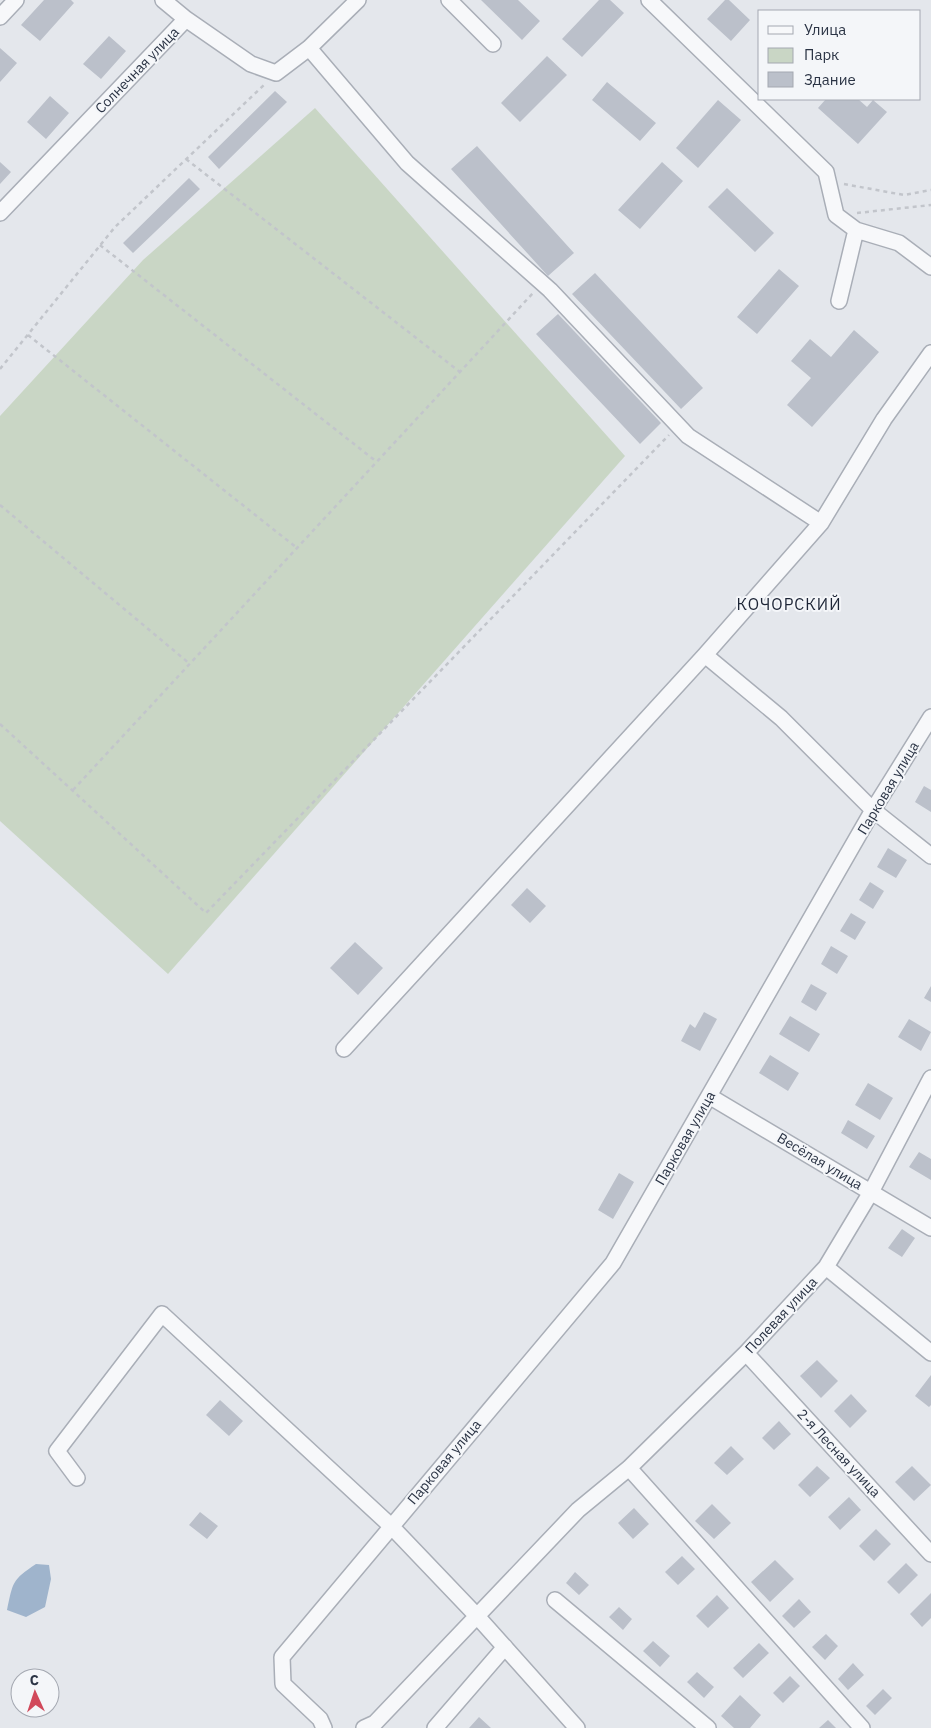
<svg xmlns="http://www.w3.org/2000/svg" width="931" height="1728" font-family="'IBM Plex Sans',sans-serif">
<style>
.green{fill:#c9d6c5}
.water{fill:#9fb4cc}
.building{fill:#bbc0ca}
.lines{fill:none;stroke-linecap:round;stroke-linejoin:round}
.minor-casing{stroke:#a9aeb7;stroke-width:18}
.path{stroke:#c2c5cb;stroke-width:2.5;stroke-dasharray:4 4;stroke-linecap:butt}
.minor{stroke:#f7f8fa;stroke-width:15}
.labels{text-anchor:middle;dominant-baseline:central;stroke-width:4;stroke-linejoin:round;paint-order:stroke}
.street-label{font-size:14px;fill:#2b3445;stroke:#f4f6f9}
.quarter-label{font-size:16px;letter-spacing:1px;fill:#1d2536;stroke:#f4f6f9}
</style>
<rect width="100%" height="100%" fill="#e4e7ec"/>
<path class="green" d="M315,108L625,456L168,974L0,821V416L143,260Z"/>
<path class="water" d="M36,1564L49,1565L51,1579L45,1607L26,1617L7,1610C13,1582 12,1580 36,1564Z"/>
<path class="building" d="M44,0H71L74,3L40,41L21,25Z
M481,0H518L540,21L522,40Z
M599,0H610L624,13L582,57L562,39Z
M725,0H729L750,20L731,41L707,19Z
M109,36L126,51L101,79L83,64Z
M0,48L17,63L0,82Z
M547,56L567,75L520,122L501,103Z
M607,82L656,123L640,141L592,100Z
M275,91L287,102L219,169L208,157Z
M50,96L69,113L46,139L27,122Z
M826,99H858L867,107L873,100L887,112L858,144L818,108Z
M718,100L741,120L698,168L676,148Z
M477,146L574,253L548,276L451,169Z
M0,162L11,172L0,184Z
M662,162L683,181L640,229L618,210Z
M189,178L200,189L133,253L123,243Z
M727,188L774,233L755,252L708,207Z
M779,269L799,286L757,334L737,317Z
M595,273L703,388L681,409L572,294Z
M558,314L661,423L640,444L536,334Z
M854,330L879,352L812,427L787,405L811,378L791,361L810,339L831,357Z
M924,786L931,790V812L915,802Z
M888,848L907,860L896,878L877,867Z
M870,882L884,891L873,909L859,900Z
M527,888L546,906L530,923L511,905Z
M851,913L866,922L855,940L840,931Z
M355,942L383,968L358,995L330,968Z
M831,946L848,956L837,974L821,964Z
M811,984L827,993L816,1011L801,1002Z
M931,986V1002L924,998Z
M704,1012L717,1019L700,1051L681,1041L690,1024L695,1028Z
M790,1016L820,1034L809,1052L779,1034Z
M909,1019L931,1032L921,1051L898,1037Z
M770,1055L799,1073L788,1091L759,1073Z
M868,1083L893,1098L880,1120L855,1105Z
M848,1120L875,1136L867,1149L841,1133Z
M919,1152L931,1159V1180L909,1167Z
M619,1173L634,1182L613,1219L598,1210Z
M902,1229L915,1238L902,1257L888,1248Z
M817,1360L838,1381L821,1398L800,1376Z
M931,1375V1405L929,1407L915,1396Z
M851,1394L867,1411L850,1428L834,1411Z
M220,1400L243,1421L229,1436L206,1415Z
M779,1421L791,1434L774,1450L762,1438Z
M731,1446L744,1459L727,1475L714,1463Z
M817,1466L830,1478L810,1497L798,1485Z
M912,1466L931,1485L914,1501L895,1482Z
M849,1497L861,1510L840,1530L828,1517Z
M712,1504L731,1523L714,1539L695,1521Z
M634,1508L649,1524L633,1539L618,1523Z
M200,1512L218,1526L207,1539L189,1525Z
M876,1529L891,1544L874,1561L859,1546Z
M682,1556L695,1569L678,1585L665,1572Z
M775,1560L794,1579L770,1602L751,1582Z
M906,1563L918,1575L899,1594L887,1582Z
M575,1572L589,1585L579,1595L566,1583Z
M931,1593V1618L922,1627L910,1614Z
M717,1595L729,1608L708,1628L696,1616Z
M799,1599L811,1612L794,1628L782,1616Z
M619,1607L632,1619L623,1630L609,1617Z
M826,1634L838,1646L825,1660L812,1647Z
M653,1641L670,1656L660,1667L643,1651Z
M759,1643L769,1653L743,1678L733,1668Z
M853,1663L864,1675L848,1690L838,1679Z
M697,1672L714,1687L704,1698L687,1682Z
M790,1676L800,1686L783,1703L773,1693Z
M883,1689L892,1698L875,1715L866,1706Z
M740,1695L761,1715L750,1728H734L721,1716Z
M479,1717L491,1728H469Z
M828,1720L836,1728H819Z"/>
<g class="lines">
<defs>
<path id="minor" d="M163,0L186,19
M449,0L493,44
M649,0L826,172L836,215L856,230L899,243L931,267
M0,17L16,0
M309,48L407,163L550,290L688,436L821,523
M0,213L186,19L251,64L276,73L309,48L358,0
M839,301L856,230
M705,655L781,718L873,810L931,856
M344,1049L705,655L821,523L884,419L931,353
M709,1096L931,1228
M826,1267L931,1353
M746,1353L931,1554
M629,1468L862,1728
M77,1478L57,1451L162,1314L391,1526L476,1615L577,1728
M555,1600L708,1728
M324,1728L320,1719L283,1684L282,1657L613,1263L873,810L931,717
M364,1728L375,1723L578,1510L629,1468L746,1353L826,1267L871,1192L931,1078
M435,1728L505,1647"/>
</defs>
<use href="#minor" class="minor-casing"/>
<path class="path" d="M186,159L460,372
M844,184L904,195L931,190
M857,213L931,205
M100,245L377,462
M28,335L297,548
M0,369L115,227L266,83
M0,505L190,664
M0,724L206,913L669,435
M73,790L533,293"/>
<use href="#minor" class="minor"/>
</g>
<g class="labels">
<g class="street-label">
<text transform="translate(137 70) rotate(-46)">Солнечная улица</text>
<text transform="translate(888 788) rotate(-59)">Парковая улица</text>
<text transform="translate(685 1138) rotate(-60)">Парковая улица</text>
<text transform="translate(820 1161) rotate(31)">Весёлая улица</text>
<text transform="translate(781 1315) rotate(-47)">Полевая улица</text>
<text transform="translate(839 1453) rotate(47)">2-я Лесная улица</text>
<text transform="translate(444 1462) rotate(-50)">Парковая улица</text>
</g>
<g class="quarter-label">
<text x="789" y="604">КОЧОРСКИЙ</text>
</g>
</g>
<rect x="758" y="10" width="162" height="90" fill="#f4f6f9" stroke="#a4a8b1"/>
<rect x="768" y="26" width="25" height="8" fill="#f7f8fa" stroke="#a4a8b1"/>
<text x="804" y="35" font-size="15" fill="#2b3445">Улица</text>
<rect x="768" y="48" width="25" height="15" fill="#c9d6c5" stroke="#a4a8b1"/>
<text x="804" y="60" font-size="15" fill="#2b3445">Парк</text>
<rect x="768" y="72" width="25" height="15" fill="#bbc0ca" stroke="#a4a8b1"/>
<text x="804" y="85" font-size="15" fill="#2b3445">Здание</text>
<g transform="translate(35 1693) rotate(357)"><circle r="24" fill="#f4f6f9" stroke="#a4a8b1"/>
<path d="M0-4L9 19L0 12L-9 19Z" fill="#d1495b"/>
<text y="-8" font-size="14" font-weight="bold" text-anchor="middle" fill="#2b3445">С</text>
</g>
</svg>
